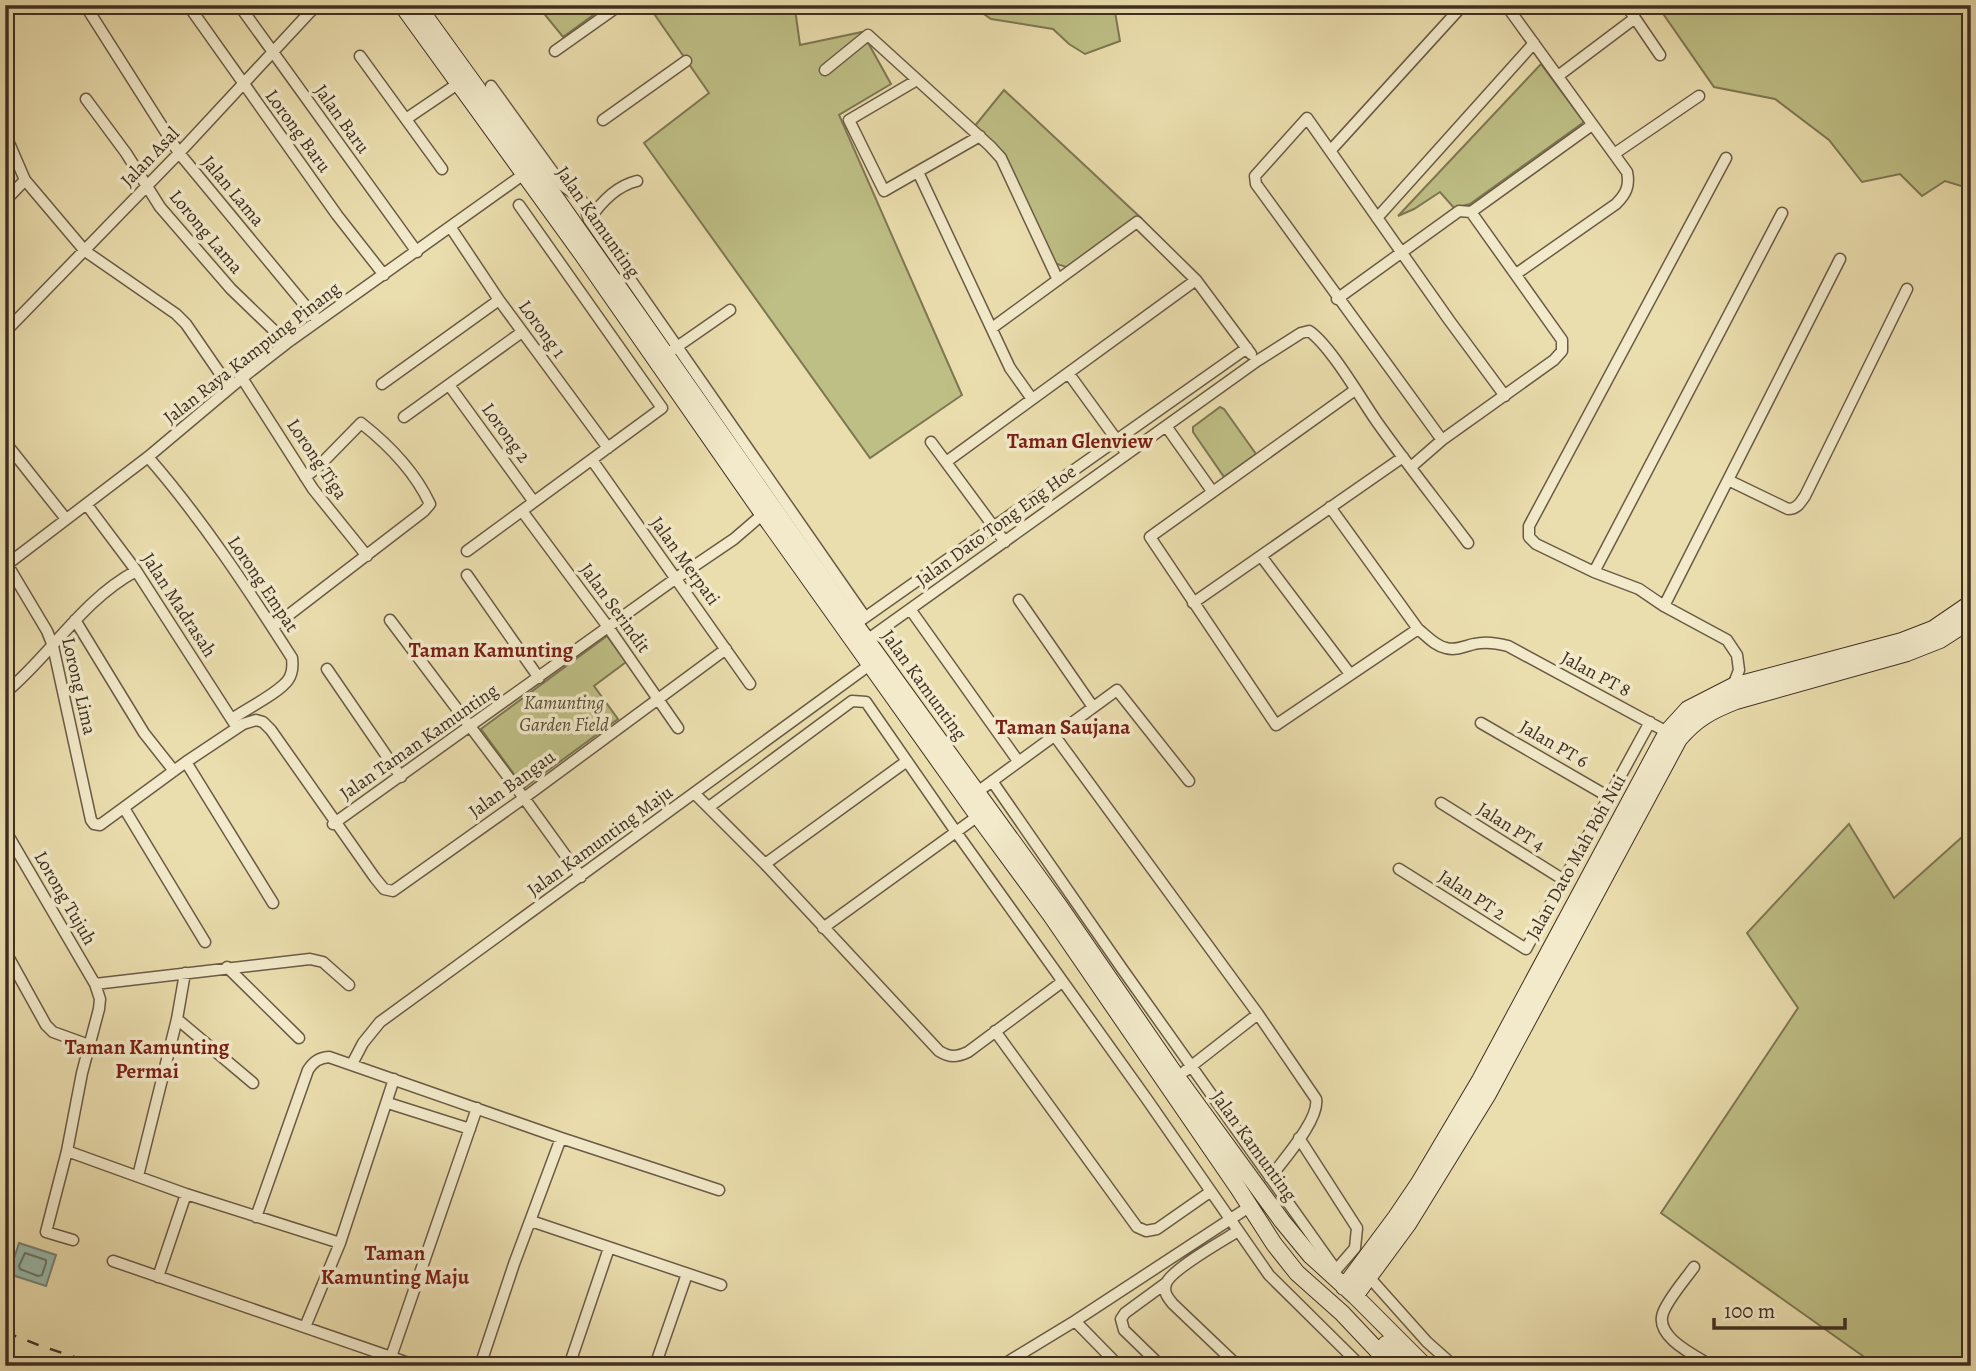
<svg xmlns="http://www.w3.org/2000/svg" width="1976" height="1371" font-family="Alegreya,serif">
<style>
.green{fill:#bebf85;stroke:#7e7754;stroke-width:2}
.water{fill:#98bcae;stroke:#748476;stroke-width:2}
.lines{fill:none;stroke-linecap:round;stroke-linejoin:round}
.shore{stroke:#6c7668;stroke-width:2}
.street-casing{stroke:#6a5b46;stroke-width:13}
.secondary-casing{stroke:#3f2f23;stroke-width:18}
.street{stroke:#f2eaca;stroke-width:10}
.secondary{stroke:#f2eaca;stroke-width:16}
.rail{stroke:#3f2f23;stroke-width:2.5;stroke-dasharray:12 12;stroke-linecap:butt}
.labels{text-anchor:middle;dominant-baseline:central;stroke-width:7;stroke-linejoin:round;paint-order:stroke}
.street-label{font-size:19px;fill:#3f2f23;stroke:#f2eaca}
.park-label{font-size:19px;font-style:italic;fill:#584c37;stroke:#f2eaca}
.neighbourhood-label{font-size:21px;font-weight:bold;fill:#7a1f14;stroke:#f2eaca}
</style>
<rect width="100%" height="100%" fill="#ebdeae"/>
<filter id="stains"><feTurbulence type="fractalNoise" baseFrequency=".00286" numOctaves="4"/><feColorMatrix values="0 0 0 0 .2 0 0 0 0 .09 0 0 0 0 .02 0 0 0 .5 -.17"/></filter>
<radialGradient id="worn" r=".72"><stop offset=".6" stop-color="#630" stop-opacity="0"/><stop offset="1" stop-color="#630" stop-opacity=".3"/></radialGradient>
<path class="green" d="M537,5H607L563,37Z
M648,5H796L795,9L800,45L862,32L891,84L839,115L962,395L870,458L644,143L709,93Z
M971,5H1119L1115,12L1120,41L1085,54L1069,44L1053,29L991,19Z
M1657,5H1971V189L1945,181L1922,196L1900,174L1862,182L1829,140L1775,99L1714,87Z
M1541,64L1584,122L1470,204L1454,208L1440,192L1414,209L1398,216Z
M1004,90L1141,218L1069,268L1054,263L1002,153L974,127Z
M1220,407L1224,409L1256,454L1224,477L1193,432V427Z
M607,636L626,662L594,686L618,719L524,788L481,729Z
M1849,824L1894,898L1971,829V1366H1877L1661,1213L1798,1008L1747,933Z"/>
<path class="water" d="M19,1243L56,1255L46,1286L9,1274Z"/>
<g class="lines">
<path class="shore" d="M25,1253L46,1260V1263L42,1275L38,1276L20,1269L19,1266Z"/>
<defs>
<path id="street" d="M85,5L179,153L318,321
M188,5L337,215L384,275
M239,5L417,252
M1506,5L1627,172C1630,186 1626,194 1616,204L1516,274
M1626,5L1660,55
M555,51L620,5
M360,56L442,169
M5,68L7,86L5,111
M825,70L868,35L990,146L1001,158L1058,280
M1558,76L1635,18
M917,80L849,120L884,191L980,136
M491,86L563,186C583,200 582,196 589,220L865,617
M86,99L126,153L160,207L231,289L287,343
M406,119L459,83
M603,120L686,61
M5,129L9,143L25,180L85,251L176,314L186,324L230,388
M1331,150L1463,5
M1614,154L1699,96
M1726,158L1529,526V537L1536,544L1594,572L1639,589L1664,606L1727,640L1737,655L1739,670L1733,686
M918,172L1010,368L1032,399
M5,201L25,180
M1377,218L1534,43
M589,220C601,202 616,186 637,181
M451,228L499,300L608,448
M1337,299L1459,211L1471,212L1592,125
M992,328L1137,222L1196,280L1251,354
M5,332L179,153L309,13L318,5
M671,351L730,310
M1069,374L1127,454
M242,378L313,489L367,556
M382,384L499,300
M449,385L534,502
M404,417L522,332
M1166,426L1212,491
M1442,440L1256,184L1255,176L1307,118L1449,320L1505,396
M5,442L66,519
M931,442L1005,542
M148,457C202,519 248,589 292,658C293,666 293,673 288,680C279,693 246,709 232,719
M592,460L750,684
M946,462L1196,280
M1411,467L1442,440L1554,360L1562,351V340L1471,212
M1728,480L1788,509C1797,509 1800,503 1805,496L1907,289
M87,505L135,569L234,723
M1330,507L1418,629L1276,725L1150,537L1355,390
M522,511L608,627L678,728
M467,551L662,408L519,205
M1261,556L1350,674
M7,564L47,631L53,646L91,820L94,824L100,825L186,762L243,724L256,720L263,722L271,730L375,878L384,889L393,891L524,798L726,649
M5,566L148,457L242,378L287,343L524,174
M1594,572L1782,213
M467,575L539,678
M1019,600L1093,707
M1193,603L1403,457
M1664,606L1840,259
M910,609L1018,761
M75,620L144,733L174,771
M390,620L524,798L581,877
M860,621L1247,348
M273,627L424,511L430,504C415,472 389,445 361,423L318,467L305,477
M1418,629C1427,636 1435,646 1446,648C1456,651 1465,646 1474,644C1486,641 1497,643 1508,646L1667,732
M864,642L1257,361L1301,333L1309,331C1330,345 1361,399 1377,422C1406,463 1438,503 1468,543
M327,669L401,777
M5,693C51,655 82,600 136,571
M1481,723L1609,797
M1054,735L1258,1014L1316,1099C1320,1119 1283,1160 1270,1178
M186,762L273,903
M992,781L1123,970L1336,1270L1355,1248L1357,1228L1299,1138
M976,793L1117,690L1189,781
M695,794L765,864L939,1051C950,1058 957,1057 968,1052L1062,982
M1441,803L1564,880
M709,807L852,701L866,702L956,832L1146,1098L1269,1275L1361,1366
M124,808L205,942
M333,824L675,579L734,539L763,514
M5,830L95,984L100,999L99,1009L82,1073L67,1151L46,1232L73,1240
M765,864L907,761
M1399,869L1526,949L1650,722
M823,928L978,816
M5,951L46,1025L53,1032L89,1045
M227,967L299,1038
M95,984L310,959L323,962L349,985
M177,1019L253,1083
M995,1031L1137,1227L1146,1231L1157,1229L1210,1192
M352,1064L363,1043L380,1022L875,661
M1185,1071L1258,1014
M388,1103L470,1129
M67,1151L186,1194L340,1243
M138,1176L177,1019L185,973
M256,1217L308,1070C314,1061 319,1058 329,1057L561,1138L719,1190
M531,1221L721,1285
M113,1261L417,1366
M1694,1267C1684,1281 1668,1299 1663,1313C1654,1337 1696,1356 1712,1366
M158,1277L186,1194
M1369,1277L1427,1342L1454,1366
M1075,1321L1119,1366
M305,1327L340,1243L394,1079
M391,1357L477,1108
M480,1366L514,1264L561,1138
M569,1366L609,1248
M655,1366L687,1274
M1001,1366L1075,1321L1249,1207
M1161,1366L1124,1330L1121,1319L1125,1313L1166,1283
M1238,1366L1173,1304C1168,1298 1163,1292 1166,1284C1170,1270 1224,1240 1238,1231"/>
<path id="secondary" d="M402,5L582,254L763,514L978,816L1050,914L1238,1188L1274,1244L1297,1273L1342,1313L1392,1366
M417,5L534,167L855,624L1060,907L1177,1077L1282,1221L1310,1255L1355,1296L1425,1366
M1344,1287L1396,1217L1419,1183L1480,1080L1667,732L1688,709L1733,686L1902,641L1933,629L1971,603
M1355,1296L1408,1224L1488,1094L1679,739C1697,718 1711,711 1736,701L1907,653L1940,640L1971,620
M1386,1344L1408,1366"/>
</defs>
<use href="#street" class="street-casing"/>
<use href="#secondary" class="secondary-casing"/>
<use href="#street" class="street"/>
<use href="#secondary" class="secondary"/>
<path class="rail" d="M5,1332L41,1346L102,1366"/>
</g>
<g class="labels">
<g class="street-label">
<text transform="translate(342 119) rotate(54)">Jalan Baru</text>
<text transform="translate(298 131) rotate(54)">Lorong Baru</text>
<text transform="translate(150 157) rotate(-46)">Jalan Asal</text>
<text transform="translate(233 191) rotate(50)">Jalan Lama</text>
<text transform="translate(598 222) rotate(55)">Jalan Kamunting</text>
<text transform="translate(206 232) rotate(50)">Lorong Lama</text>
<text transform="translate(542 329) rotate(54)">Lorong 1</text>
<text transform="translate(252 353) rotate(-38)">Jalan Raya Kampung Pinang</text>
<text transform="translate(506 433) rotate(54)">Lorong 2</text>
<text transform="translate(317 459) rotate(56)">Lorong Tiga</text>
<text transform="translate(996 526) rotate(-36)">Jalan Dato Tong Eng Hoe</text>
<text transform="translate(685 561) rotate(54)">Jalan Merpati</text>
<text transform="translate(263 584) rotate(56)">Lorong Empat</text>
<text transform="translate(179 605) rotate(57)">Jalan Madrasah</text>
<text transform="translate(615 608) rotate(54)">Jalan Serindit</text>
<text transform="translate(1596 674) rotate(28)">Jalan PT 8</text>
<text transform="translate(924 685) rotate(54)">Jalan Kamunting</text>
<text transform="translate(79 686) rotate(77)">Lorong Lima</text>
<text transform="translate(419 742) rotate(-35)">Jalan Taman Kamunting</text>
<text transform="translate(1554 744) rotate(30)">Jalan PT 6</text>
<text transform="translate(512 784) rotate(-36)">Jalan Bangau</text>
<text transform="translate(1511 827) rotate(32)">Jalan PT 4</text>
<text transform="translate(600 841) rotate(-36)">Jalan Kamunting Maju</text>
<text transform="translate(1576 857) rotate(-61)">Jalan Dato Mah Poh Nui</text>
<text transform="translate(1472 895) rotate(33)">Jalan PT 2</text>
<text transform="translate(65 898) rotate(60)">Lorong Tujuh</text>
<text transform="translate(1254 1146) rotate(54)">Jalan Kamunting</text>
</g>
<g class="park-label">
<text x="564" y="703">Kamunting<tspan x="564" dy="22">Garden Field</tspan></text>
</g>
<g class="neighbourhood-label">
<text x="1080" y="441">Taman Glenview</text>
<text x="491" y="650">Taman Kamunting</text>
<text x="1063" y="727">Taman Saujana</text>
<text x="147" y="1047">Taman Kamunting<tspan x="147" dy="24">Permai</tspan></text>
<text x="395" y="1253">Taman<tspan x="395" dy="24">Kamunting Maju</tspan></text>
</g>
</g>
<rect width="1976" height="1371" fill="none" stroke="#ebdeae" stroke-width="28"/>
<rect x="7" y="7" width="1962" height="1357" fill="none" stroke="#3f2f23" stroke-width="3.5"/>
<rect x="14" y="14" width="1948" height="1343" fill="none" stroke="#3f2f23" stroke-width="2"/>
<path d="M1714 1318v10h131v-10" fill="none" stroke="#3f2f23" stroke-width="3.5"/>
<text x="1724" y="1318" font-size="21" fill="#3f2f23" stroke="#f2eaca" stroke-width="5" paint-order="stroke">100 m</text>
<rect width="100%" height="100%" filter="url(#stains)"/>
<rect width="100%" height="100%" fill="url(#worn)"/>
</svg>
